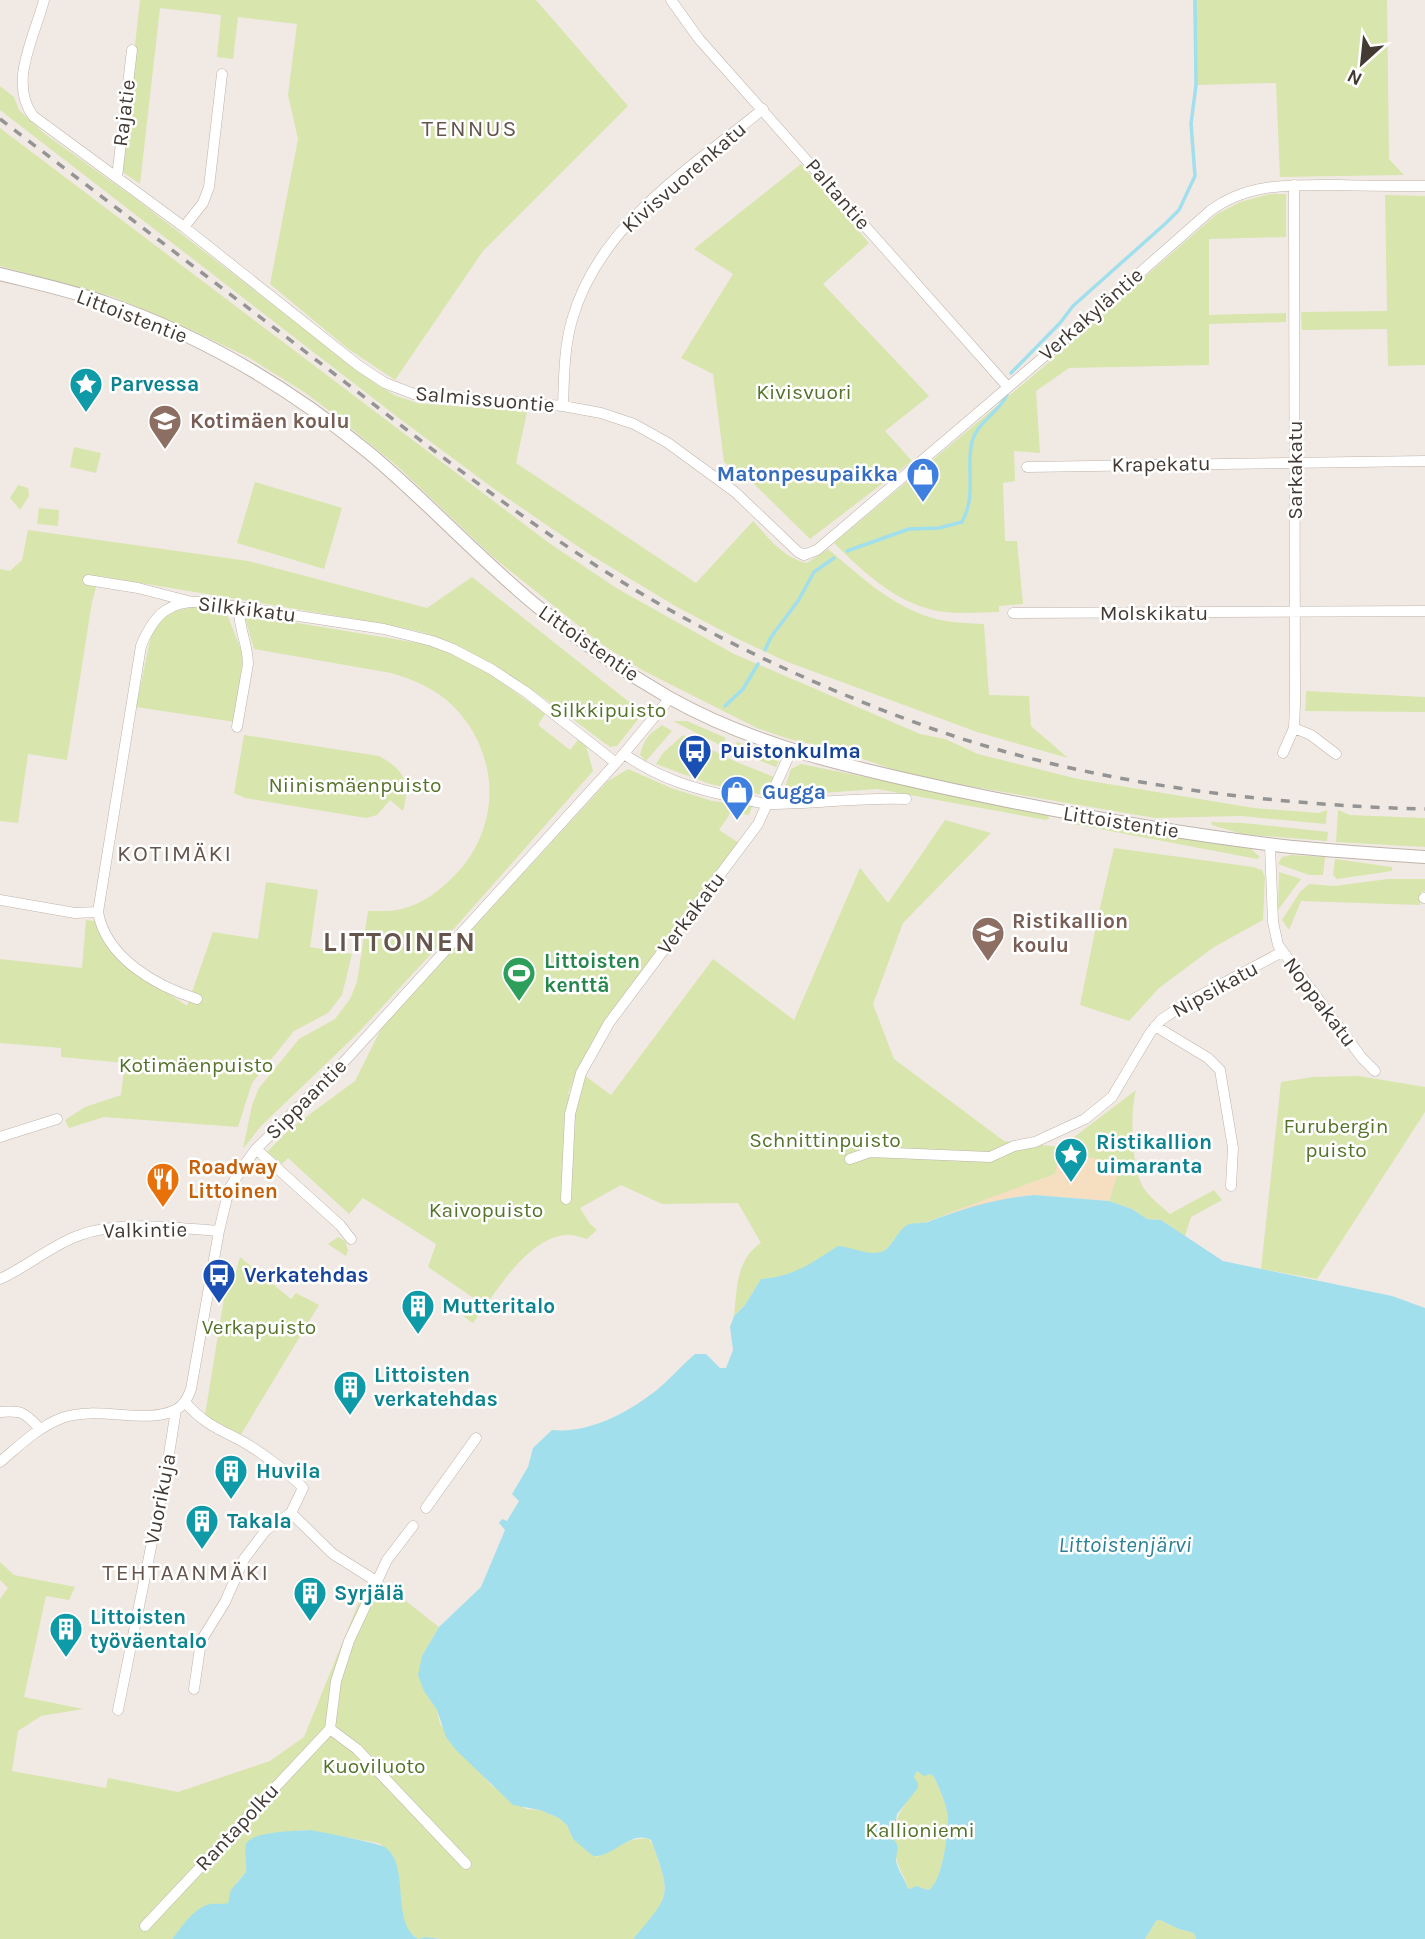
<svg xmlns="http://www.w3.org/2000/svg" width="1425" height="1939" font-family="Karla,sans-serif">
<style>
.green{fill:#d8e5ad}
.sand{fill:#f6dec0}
.water{fill:#a1dfed;fill-rule:evenodd}
.lines{fill:none;stroke-linecap:round;stroke-linejoin:round}
.stream{stroke:#a1dfed;stroke-width:3.5}
.minor-casing{stroke:#bfb3aa;stroke-width:11}
.tertiary-casing{stroke:#bfb3aa;stroke-width:14}
.minor{stroke:#fff;stroke-width:10}
.tertiary{stroke:#fff;stroke-width:12}
.rail{stroke:#949494;stroke-width:3.5;stroke-dasharray:9 9;stroke-linecap:butt}
.labels{text-anchor:middle;dominant-baseline:central;stroke-width:5;stroke-linejoin:round;paint-order:stroke}
.street-label{font-size:21px;fill:#433a34;stroke:#fff}
.culture-label{font-size:21px;font-weight:bold;fill:#0d838f;stroke:#fff;text-anchor:start}
.park-label{font-size:21px;fill:#55732a;stroke:#fff}
.education-label{font-size:21px;font-weight:bold;fill:#785e54;stroke:#fff;text-anchor:start}
.shop-label{font-size:21px;font-weight:bold;fill:#366cbe;stroke:#fff;text-anchor:end}
.transit-label{font-size:21px;font-weight:bold;fill:#164399;stroke:#fff;text-anchor:start}
.leisure-label{font-size:21px;font-weight:bold;fill:#27864d;stroke:#fff;text-anchor:start}
.food-label{font-size:21px;font-weight:bold;fill:#c56008;stroke:#fff;text-anchor:start}
.neighbourhood-label{font-size:23px;letter-spacing:2px;fill:#66554c;stroke:#fff}
.water-label{font-size:23px;font-style:italic;fill:#2c8094;stroke:#fff}
.district-label{font-size:28px;font-weight:bold;letter-spacing:2px;fill:#66554c;stroke:#fff}
</style>
<rect width="100%" height="100%" fill="#f1eae4"/>
<path class="green" d="M140,0H536L628,106L483,251L395,380L347,348L270,284L298,139L288,95L297,24L238,17L233,59L217,57L221,15L160,8L140,184L121,171Z
M1193,0H1387L1389,159L1404,175L1280,177L1276,83L1196,85Z
M0,86L14,97L19,110L45,134L136,199L376,384L396,396L418,403L527,412L516,463L696,583L753,521C769,538 783,558 807,563L828,549C864,579 898,613 946,621C958,623 972,623 984,624L989,695L1029,696L1031,726L1068,758L977,732L785,661L736,638L677,607L589,554L497,491L404,422L0,110Z
M0,128L549,543L618,589L734,654L920,734L945,739L978,754L1078,779L1254,808L1319,813L1327,810L1326,824L1241,816L1155,818L915,777L834,749L789,739L757,728L642,670L600,643L493,557L396,465L336,416L304,392L248,357L185,327L114,297L0,266Z
M801,164L869,243L823,284L929,396L885,431L912,461L810,539L752,482L724,462L713,374L681,358L733,274L694,249Z
M1270,194H1286V237L1209,239V315L1286,313V322L1209,324V365L1069,368L1036,391L1040,453L1014,451L1015,481L1003,483L1005,541H1017L1023,604L999,606V612C977,612 954,615 933,610C894,601 861,570 834,543L1048,363L1073,339L1217,214L1240,202Z
M1385,195L1425,196V365L1388,366L1387,329L1302,330L1301,312L1387,311Z
M74,447L101,453L96,473L70,467Z
M255,482L342,508L324,569L237,543Z
M18,485L28,488L29,496L20,510L10,498Z
M39,508L59,510L58,526L37,524Z
M28,530L248,561L427,608L472,577L643,713L617,746L610,747C556,707 503,664 441,639C418,629 392,626 367,621L99,576L92,602L67,760L28,754L18,823L0,821V569L10,571L22,560Z
M197,606L227,614L243,655L235,722L136,707L152,631L167,613Z
M244,614L436,646L489,673L545,714L538,725L570,750L578,740L586,746L593,771L444,940L356,1035L260,1127L243,1149L252,1105L259,1088L299,1039L335,1019L350,999L357,982L368,911C380,911 394,912 405,908C424,903 440,890 454,876C502,828 501,753 452,705C436,689 412,679 391,673L254,649Z
M1306,691L1425,697V712L1305,711Z
M673,721H687L726,738L722,746Z
M662,725L672,731L646,761L640,755C644,739 649,734 662,725Z
M244,735L379,756C404,770 411,782 403,811L390,800L377,815L366,818L245,798L234,793Z
M683,735L734,761L774,777L767,796L710,784L656,764L663,753Z
M737,742C752,748 770,744 779,760L776,767L733,750Z
M801,764L1043,813L1050,818L1046,820L877,789L782,796L791,769Z
M628,769L671,788L712,801L752,806L749,815L731,812L719,830L739,843L578,1070L568,1094L577,1095L584,1075L611,1095L713,959L794,1020L860,868L888,903L945,820L991,833L903,923L873,1004L894,1059L1004,1141L1061,1147L1136,1090C1130,1112 1131,1167 1143,1187C1149,1197 1161,1206 1170,1214L1214,1190L1222,1200L1191,1217L1185,1236L1161,1220L1147,1219L1132,1209L1109,1201L1120,1164L1055,1174L924,1223C889,1223 898,1255 871,1254C860,1253 849,1248 838,1246L807,1268L778,1277L761,1279L745,1305L734,1316C737,1289 736,1259 761,1243L738,1203L662,1204L621,1185L580,1208L590,1224L597,1230L587,1239C580,1237 572,1234 565,1235C526,1239 495,1294 473,1323L464,1317L475,1299L428,1267L436,1244L363,1198L349,1214L288,1158L282,1164L267,1152L291,1128L355,1081L382,1027L608,781Z
M1338,810L1350,815L1425,818V847L1336,842Z
M1075,819L1251,849L1260,857L1257,859L1068,823V821Z
M1211,822L1243,823L1328,832L1327,841L1242,834L1212,825Z
M1114,848L1253,867L1262,870L1265,877L1263,920L1214,947L1159,988L1129,1021L1080,1005L1098,916Z
M1291,855L1325,857L1323,875H1309L1278,864L1282,857Z
M1335,859L1392,867V871L1337,879L1333,875Z
M1279,872L1301,879L1278,910Z
M1388,879H1425V891L1421,892L1420,905L1301,901L1289,930L1282,920L1300,892L1309,884L1334,886Z
M266,882L318,890L310,947L352,954L342,995L328,1013L294,1031L252,1083L238,1127L104,1117L69,1128L65,1120L85,1107L121,1095L125,1063L61,1057V1048L0,1043V959L82,968L86,920L95,921L103,939L119,960L187,1006L213,932L258,939Z
M1359,1076L1425,1087V1112L1317,1279L1261,1269L1281,1082L1313,1077Z
M338,1237L345,1241L348,1250L346,1256L328,1244Z
M240,1257L291,1299L296,1293L319,1305L240,1436L205,1415L224,1298L234,1279Z
M0,1562L14,1575L75,1587L69,1600L46,1596L24,1697L83,1709L41,1716L18,1731L12,1771L106,1788L108,1778L178,1792L270,1761L304,1737L365,1587L379,1580L439,1627L422,1656L428,1697L437,1710L440,1724L491,1785L526,1809L540,1810L559,1818L567,1825L573,1839L597,1857L631,1840L648,1838C654,1845 656,1854 659,1863C674,1901 656,1912 633,1939H441L426,1937L418,1939C387,1920 414,1861 378,1843L305,1830L267,1834L247,1848L246,1872L237,1882L228,1903L224,1905L219,1904L182,1927L172,1939H0V1599L8,1588L0,1580Z
M917,1771L930,1773L934,1777C940,1790 947,1805 948,1819C948,1835 942,1884 928,1890L916,1886L911,1889L907,1887C906,1878 899,1870 897,1861C888,1830 897,1811 918,1788L914,1777Z
M1160,1920L1179,1929L1194,1933L1196,1939H1145L1156,1921Z"/>
<path class="sand" d="M1060,1151L1121,1164L1109,1201L1034,1195L1016,1197L943,1215L1055,1174Z"/>
<path class="water" d="M1034,1195L1109,1201L1132,1209L1147,1219L1161,1220L1223,1261L1392,1296L1425,1308V1939H1196L1194,1933L1179,1929L1160,1920L1156,1921L1145,1939H633C671,1894 672,1897 651,1840C631,1829 613,1858 593,1856L573,1839L567,1825L559,1818L540,1810L513,1805L456,1750L446,1737L437,1710L424,1691L418,1675L422,1656L439,1627L481,1587L505,1530L499,1523L502,1519L507,1521L519,1501L512,1494L528,1467L533,1448L552,1430C589,1434 629,1412 658,1389C671,1378 682,1365 695,1354H706L720,1368H726L733,1350L730,1327L734,1316L745,1305L761,1279C796,1276 811,1263 838,1246C852,1247 868,1256 881,1252C892,1249 895,1233 907,1225C914,1222 921,1224 928,1222C962,1209 998,1198 1034,1195ZM917,1771L924,1776L930,1774L934,1777C940,1790 947,1805 948,1819C948,1834 942,1884 928,1890L916,1886L910,1889L907,1887C905,1878 897,1870 896,1860C896,1851 901,1847 893,1839L897,1814L918,1788V1783L914,1777Z
M310,1830C318,1831 381,1844 385,1847C411,1866 390,1922 418,1939L426,1937L441,1939H172C182,1927 194,1907 211,1904C218,1903 222,1905 228,1903L231,1890L246,1872C247,1865 244,1851 246,1844C252,1831 297,1831 310,1830Z"/>
<g class="lines">
<path class="stream" d="M1011,373L1060,323L1073,306L1166,223L1179,210L1195,176L1191,124L1196,85L1195,0
M847,551L909,529L939,528L962,522C976,496 967,474 971,447C974,423 997,415 1007,395
M765,650L771,637L798,601L814,572L834,558
M725,706L743,689L758,664"/>
<defs>
<path id="minor" d="M44,0C35,36 8,82 33,116L184,227L359,366L385,383L414,394L563,406L601,413L634,424L668,443L735,492L798,552L804,555L817,550L1067,337L1210,211C1248,182 1293,185 1339,185C1368,186 1396,186 1425,186
M671,0L699,39L1007,386
M117,177L132,50
M184,227L203,203L209,187L222,74
M563,406C564,378 564,347 572,320C599,224 690,169 763,109
M1027,467L1425,461
M88,580L138,588L188,601
M1013,613L1425,611
M237,727L248,664C248,644 238,627 239,607
M1294,728L1311,735L1336,754
M1283,753L1294,728L1295,703L1294,185
M624,754C660,779 696,790 739,798C749,800 760,804 771,804C816,804 859,797 906,799
M1270,845L1273,922L1278,945L1362,1058L1375,1071
M1424,898H1425
M0,900L75,913L98,912
M197,999C156,986 106,958 98,912L141,646C154,614 170,599 206,602L384,629L432,641L453,649L491,669L526,692L616,763
M1155,1026L1208,1058L1220,1070L1233,1148L1231,1186
M0,1137L57,1119
M256,1149L340,1225L351,1239
M850,1159L870,1152L990,1157L1014,1146L1035,1142L1085,1119L1112,1097L1150,1033L1161,1020L1186,1003L1282,952
M566,1199L570,1114L581,1073L609,1023L758,824L792,749
M0,1279C27,1267 53,1244 80,1235C121,1220 175,1228 219,1231
M185,1402C202,1422 216,1428 238,1439C257,1449 290,1473 303,1488L291,1513L266,1530L244,1559L225,1602L201,1641L194,1689
M0,1412C23,1410 25,1413 40,1429
M0,1462C19,1446 38,1427 62,1418C96,1405 146,1425 175,1410C184,1406 188,1398 191,1389L219,1231L229,1189L243,1167L256,1149L342,1064L616,763L670,698
M426,1508L476,1438
M291,1513L333,1554L376,1581
M118,1710L166,1473L176,1410
M330,1729L336,1681L349,1641L387,1560L413,1526
M330,1729L357,1749L466,1864
M145,1926L330,1729"/>
<path id="tertiary" d="M0,274C36,283 72,291 107,303C202,336 290,388 368,452C427,501 478,558 538,607C578,640 623,671 668,697C756,747 857,769 954,790C1058,812 1162,831 1267,844C1319,851 1372,853 1425,857"/>
</defs>
<use href="#minor" class="minor-casing"/>
<use href="#tertiary" class="tertiary-casing"/>
<use href="#minor" class="minor"/>
<use href="#tertiary" class="tertiary"/>
<path class="rail" d="M0,119C103,198 208,277 311,356C401,425 491,497 586,559C694,630 815,687 936,730C1087,783 1266,805 1425,809"/>
</g>
<defs>
<symbol id="sight-pin" viewBox="-11 -11 22 30"><path d="M0 17L-7.5 6A9.5 9.5 0 1 1 7.5 6Z" fill="#0f9aa8" stroke="#fff"/><path d="M0-6L1.8-2.2L6-1.7L2.9 1.2L3.7 5.4L0 3.3L-3.7 5.4L-2.9 1.2L-6-1.7L-1.8-2.2Z" fill="#fff"/></symbol>
<symbol id="school-pin" viewBox="-11 -11 22 30"><path d="M0 17L-7.5 6A9.5 9.5 0 1 1 7.5 6Z" fill="#8d6e63" stroke="#fff"/><path d="M0-5L7-2L0 1L-7-2ZM-4 1L0 2.5L4 1V4Q0 6-4 4Z" fill="#fff"/></symbol>
<symbol id="shop-pin" viewBox="-11 -11 22 30"><path d="M0 17L-7.5 6A9.5 9.5 0 1 1 7.5 6Z" fill="#3f7fe0" stroke="#fff"/><path d="M-5-2.5h2.3a2.7 3.5 0 0 1 5.4 0H5L5.5 6h-11ZM-1.5-2.5h3a1.5 2.3 0 0 0-3 0Z" fill="#fff"/></symbol>
<symbol id="bus-pin" viewBox="-11 -11 22 30"><path d="M0 17L-7.5 6A9.5 9.5 0 1 1 7.5 6Z" fill="#1a4fb4" stroke="#fff"/><path d="M-5-6H5V4H4V6H2V4H-2V6H-4V4H-5ZM-3.5-4V0h7V-4ZM-3.5 1.2v1.5H-2V1.2ZM2 1.2v1.5H3.5V1.2Z" fill="#fff"/></symbol>
<symbol id="stadium-pin" viewBox="-11 -11 22 30"><path d="M0 17L-7.5 6A9.5 9.5 0 1 1 7.5 6Z" fill="#2e9e5b" stroke="#fff"/><path d="M0-5a6.5 5 0 1 0 0 10a6.5 5 0 1 0 0-10ZM-3.5-1.8h7v3.6h-7Z" fill="#fff"/></symbol>
<symbol id="restaurant-pin" viewBox="-11 -11 22 30"><path d="M0 17L-7.5 6A9.5 9.5 0 1 1 7.5 6Z" fill="#e8710a" stroke="#fff"/><path d="M-5-6h1v4h1v-4h1v4h1v-4h1v5L-1.5 .5V6h-2V.5L-5-1ZM5-6V6H3V1.5H1.5Q1.5-4 5-6Z" fill="#fff"/></symbol>
<symbol id="building-pin" viewBox="-11 -11 22 30"><path d="M0 17L-7.5 6A9.5 9.5 0 1 1 7.5 6Z" fill="#0f9aa8" stroke="#fff"/><path d="M-4-6H4V6H1V3H-1V6H-4ZM-2.5-4.3h1.7v1.8h-1.7ZM.8-4.3h1.7v1.8H.8ZM-2.5-1h1.7V.8h-1.7ZM.8-1h1.7V.8H.8Z" fill="#fff"/></symbol>
</defs>
<g fill-rule="evenodd">
<use href="#sight-pin" x="67" y="365" width="38" height="52"/>
<use href="#school-pin" x="146" y="402" width="38" height="52"/>
<use href="#shop-pin" x="904" y="455" width="38" height="52"/>
<use href="#bus-pin" x="676" y="732" width="38" height="52"/>
<use href="#shop-pin" x="718" y="773" width="38" height="52"/>
<use href="#school-pin" x="969" y="914" width="38" height="52"/>
<use href="#stadium-pin" x="500" y="954" width="38" height="52"/>
<use href="#sight-pin" x="1052" y="1135" width="38" height="52"/>
<use href="#restaurant-pin" x="144" y="1160" width="38" height="52"/>
<use href="#bus-pin" x="200" y="1256" width="38" height="52"/>
<use href="#building-pin" x="399" y="1287" width="38" height="52"/>
<use href="#building-pin" x="331" y="1368" width="38" height="52"/>
<use href="#building-pin" x="212" y="1452" width="38" height="52"/>
<use href="#building-pin" x="183" y="1502" width="38" height="52"/>
<use href="#building-pin" x="291" y="1574" width="38" height="52"/>
<use href="#building-pin" x="47" y="1610" width="38" height="52"/>
</g>
<g class="labels">
<g class="street-label">
<text transform="translate(124 113) rotate(-83)">Rajatie</text>
<text transform="translate(684 177) rotate(-41)">Kivisvuorenkatu</text>
<text transform="translate(838 194) rotate(49)">Paltantie</text>
<text transform="translate(1091 314) rotate(-41)">Verkakyläntie</text>
<text transform="translate(132 316) rotate(21)">Littoistentie</text>
<text transform="translate(485 399) rotate(5)">Salmissuontie</text>
<text transform="translate(1161 464) rotate(-1)">Krapekatu</text>
<text transform="translate(1295 470) rotate(-90)">Sarkakatu</text>
<text transform="translate(247 609) rotate(7)">Silkkikatu</text>
<text x="1154" y="613">Molskikatu</text>
<text transform="translate(589 643) rotate(35)">Littoistentie</text>
<text transform="translate(1121 822) rotate(9)">Littoistentie</text>
<text transform="translate(691 913) rotate(-53)">Verkakatu</text>
<text transform="translate(1215 989) rotate(-29)">Nipsikatu</text>
<text transform="translate(1320 1002) rotate(53)">Noppakatu</text>
<text transform="translate(306 1099) rotate(-45)">Sippaantie</text>
<text transform="translate(145 1230) rotate(-1)">Valkintie</text>
<text transform="translate(160 1499) rotate(-79)">Vuorikuja</text>
<text transform="translate(237 1827) rotate(-47)">Rantapolku</text>
</g>
<g class="culture-label">
<text x="110" y="384">Parvessa</text>
<text x="1096" y="1142">Ristikallion<tspan x="1096" dy="24">uimaranta</tspan></text>
<text x="442" y="1306">Mutteritalo</text>
<text x="374" y="1375">Littoisten<tspan x="374" dy="24">verkatehdas</tspan></text>
<text x="256" y="1471">Huvila</text>
<text x="227" y="1521">Takala</text>
<text x="334" y="1593">Syrjälä</text>
<text x="90" y="1617">Littoisten<tspan x="90" dy="24">työväentalo</tspan></text>
</g>
<g class="park-label">
<text x="804" y="392">Kivisvuori</text>
<text x="608" y="710">Silkkipuisto</text>
<text x="355" y="785">Niinismäenpuisto</text>
<text x="196" y="1065">Kotimäenpuisto</text>
<text x="1336" y="1126">Furubergin<tspan x="1336" dy="24">puisto</tspan></text>
<text x="825" y="1140">Schnittinpuisto</text>
<text x="486" y="1210">Kaivopuisto</text>
<text x="259" y="1327">Verkapuisto</text>
<text x="374" y="1766">Kuoviluoto</text>
<text x="920" y="1830">Kallioniemi</text>
</g>
<g class="education-label">
<text x="190" y="421">Kotimäen koulu</text>
<text x="1012" y="921">Ristikallion<tspan x="1012" dy="24">koulu</tspan></text>
</g>
<g class="shop-label">
<text x="898" y="474">Matonpesupaikka</text>
<text x="762" y="792" text-anchor="start">Gugga</text>
</g>
<g class="transit-label">
<text x="720" y="751">Puistonkulma</text>
<text x="244" y="1275">Verkatehdas</text>
</g>
<g class="leisure-label">
<text x="544" y="961">Littoisten<tspan x="544" dy="24">kenttä</tspan></text>
</g>
<g class="food-label">
<text x="188" y="1167">Roadway<tspan x="188" dy="24">Littoinen</tspan></text>
</g>
<g class="neighbourhood-label">
<text x="470" y="128">TENNUS</text>
<text x="175" y="853">KOTIMÄKI</text>
<text x="186" y="1572">TEHTAANMÄKI</text>
</g>
<g class="water-label">
<text x="1125" y="1544">Littoistenjärvi</text>
</g>
<g class="district-label">
<text x="400" y="941">LITTOINEN</text>
</g>
</g>
<g transform="translate(1362 63) rotate(207)" stroke="#ffffff" stroke-width="5" paint-order="stroke">
<path d="M0-5L12 26L0 18L-12 26Z" fill="#433a34"/>
<text y="-10" font-size="19" font-weight="bold" text-anchor="middle" fill="#433a34">N</text>
</g>
</svg>
